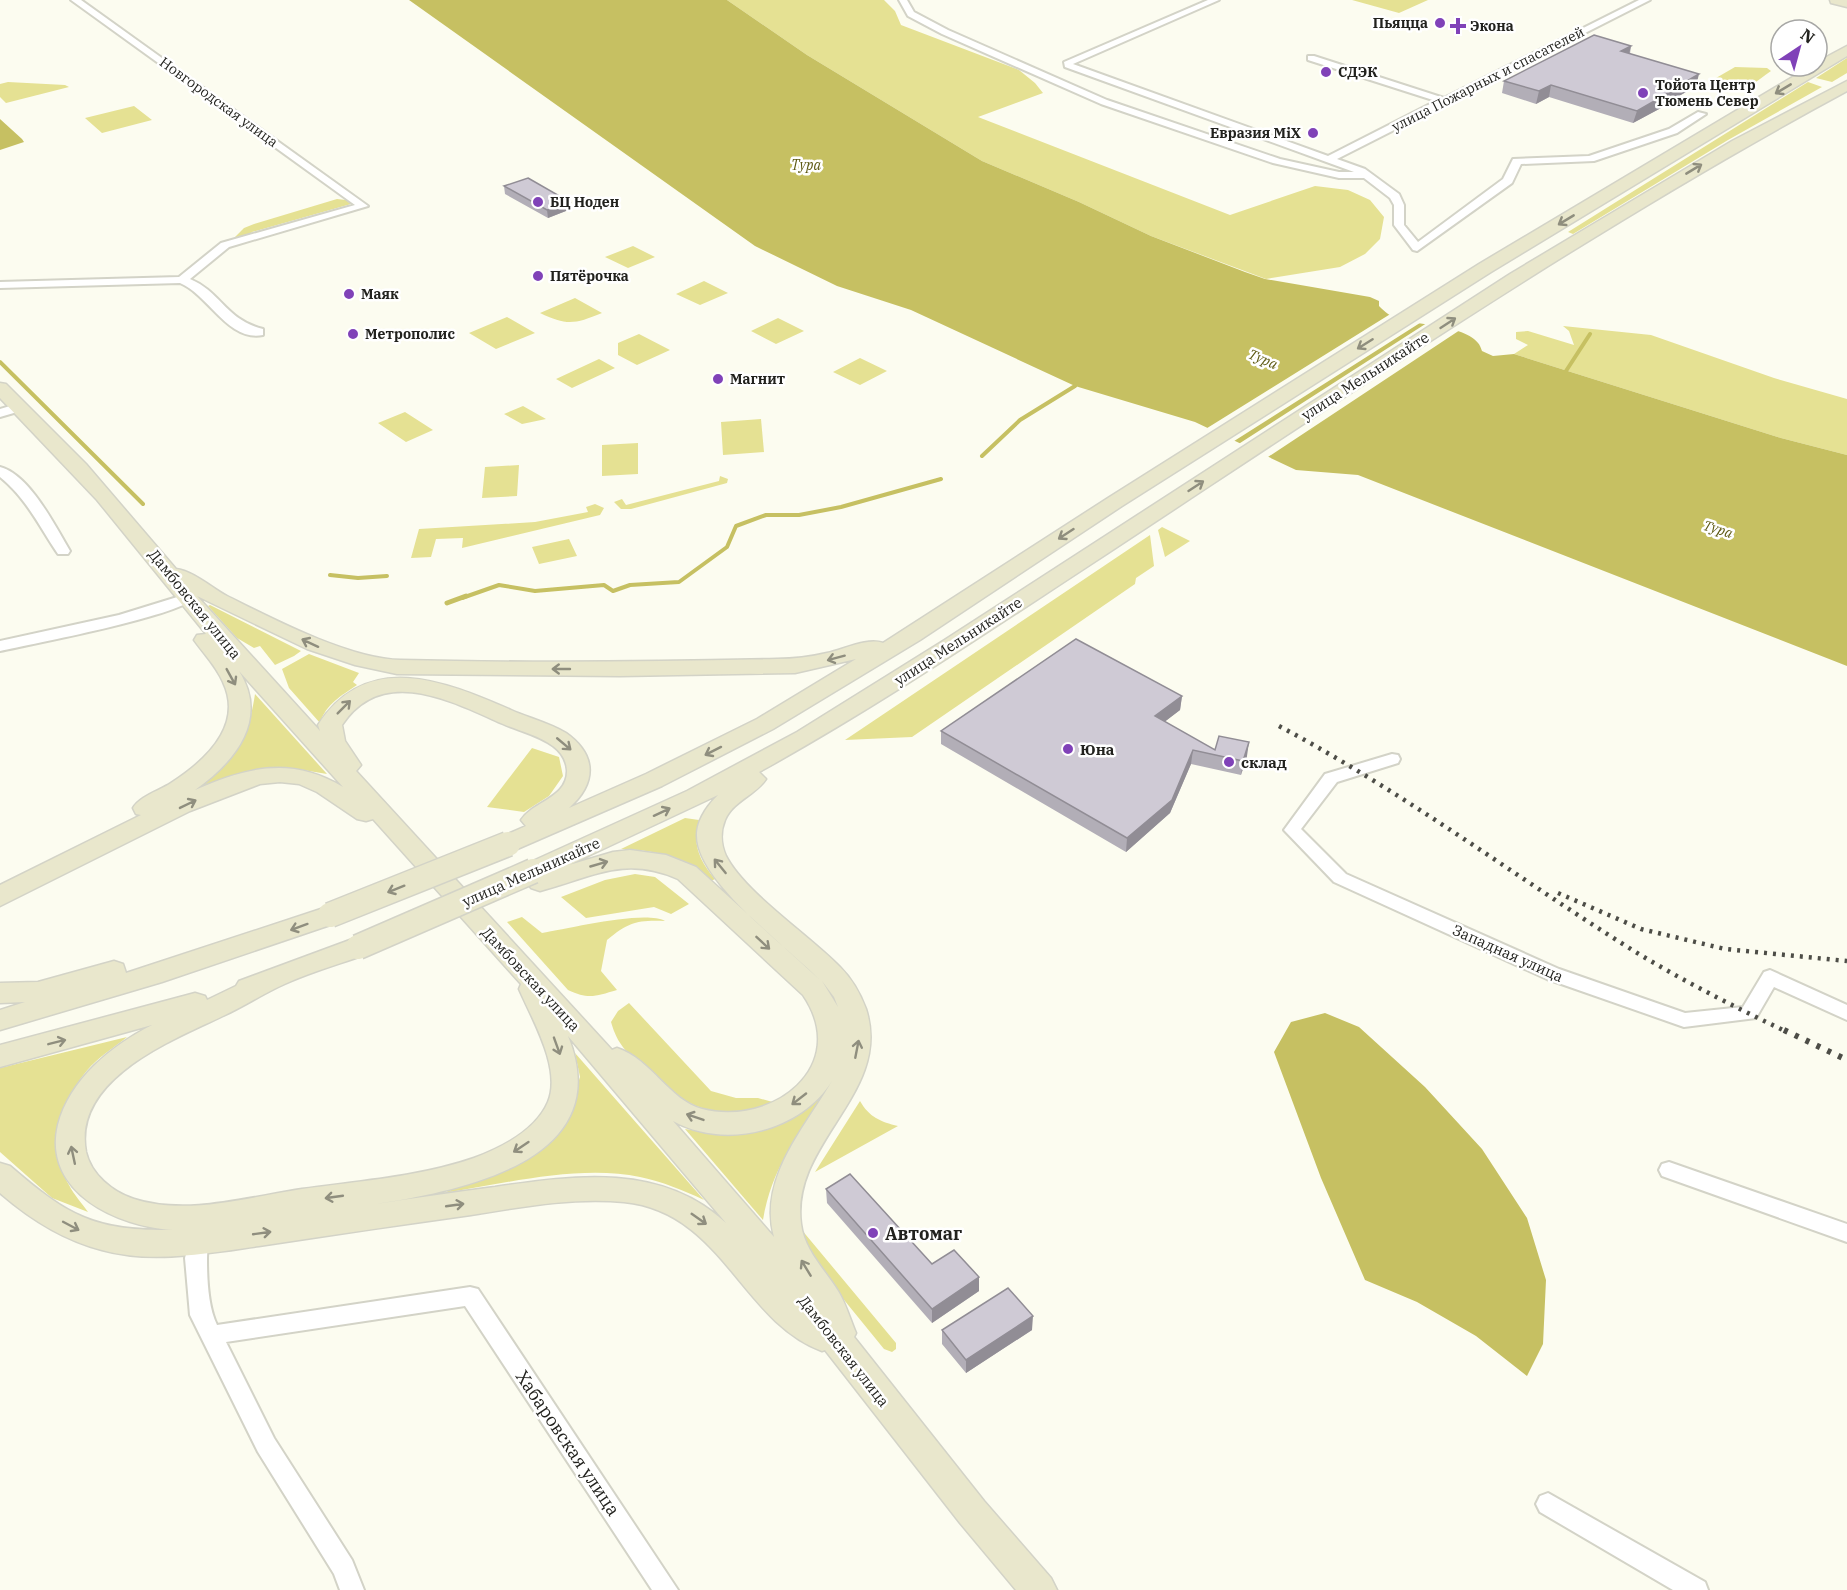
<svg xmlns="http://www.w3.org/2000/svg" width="1847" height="1590" font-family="'IBM Plex Serif',serif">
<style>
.green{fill:#e5e193}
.water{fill:#c6c062}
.pier{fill:#fcfcf0}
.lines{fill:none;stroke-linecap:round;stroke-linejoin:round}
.stream-far1{stroke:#c6c062;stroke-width:4}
.stream{stroke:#c6c062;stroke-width:5}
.street-casing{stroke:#d3d3c7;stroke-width:4}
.secondary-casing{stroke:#d3d3c7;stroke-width:3}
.street{fill:#fff;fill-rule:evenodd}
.secondary{fill:#e9e7cc;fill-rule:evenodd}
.rail-far1{stroke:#4d4d47;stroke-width:4.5;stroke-dasharray:3 6;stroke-linecap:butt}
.rail{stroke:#4d4d47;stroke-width:6;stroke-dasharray:4 8;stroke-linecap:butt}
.secondary-bridge-casing{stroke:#d3d3c7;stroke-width:27;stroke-linecap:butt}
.secondary-bridge{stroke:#e9e7cc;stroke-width:24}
.wall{fill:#b2aeb7}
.shaded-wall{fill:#918d95}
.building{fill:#cfcad5;stroke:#918d95;stroke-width:1.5}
.oneway{stroke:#8f8e7e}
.poi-dot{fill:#8042b8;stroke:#fff;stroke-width:2}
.labels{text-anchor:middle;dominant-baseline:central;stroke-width:5;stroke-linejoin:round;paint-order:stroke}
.far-poi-label{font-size:14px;font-weight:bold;fill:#22221e;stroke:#fff;text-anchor:start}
.far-street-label{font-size:14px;fill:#22221e;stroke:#fff}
.far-water-label{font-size:14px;font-style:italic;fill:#5d5912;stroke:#fff}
.street-label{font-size:15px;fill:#22221e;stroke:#fff}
.poi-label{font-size:15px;font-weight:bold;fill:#22221e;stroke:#fff;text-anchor:start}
.near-poi-label{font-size:18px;font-weight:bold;fill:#22221e;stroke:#fff;text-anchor:start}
.near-street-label{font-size:18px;fill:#22221e;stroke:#fff}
</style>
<rect width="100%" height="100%" fill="#fcfcf0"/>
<path class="green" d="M727,0H884L895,11L901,25L1019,70L1035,83L1043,93L978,117L1230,215L1315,186L1348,190L1370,200L1384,217L1380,239L1365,254L1340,267L1266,279L1151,236L1079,202L982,161L807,55Z
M1352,0H1428L1399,13Z
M1847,58V73L1832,82L1816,78Z
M1735,67L1767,68L1771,71C1746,88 1744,98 1716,78Z
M8,82L65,85L69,87L6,103L0,97V84Z
M1808,82L1822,87L1728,140L1573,234L1568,232Z
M134,106L152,120L102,133L85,118Z
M337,199L346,200L351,204L252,232L249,236L235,239L234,238L244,228L254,224Z
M633,246L655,257L628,268L605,257Z
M704,281L728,293L700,305L676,294Z
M575,298L602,313C575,324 567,326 540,313Z
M507,317L535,333L496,349L469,333Z
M778,318L804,331L776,344L751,331Z
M1563,326L1651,335L1774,378L1847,399V455L1781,438L1514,354L1528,345L1516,339V332L1528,331L1574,345L1569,331Z
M639,334L670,350L637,365L618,355V343Z
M860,358L887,371L860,385L833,372Z
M599,359L615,368L572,388L556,379Z
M523,406L546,419L522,424L504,414Z
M405,412L433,430L406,442L378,423Z
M761,419L764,452L723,455L721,422Z
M638,443V474L602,476V445Z
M519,465L517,496L482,498L485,467Z
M720,476L728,479L727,483L631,509H621L614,502L622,499L626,505L719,481Z
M595,504L604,508L600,515L462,548L463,538L436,539L431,557L411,558L419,529L535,522L588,512L586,507Z
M1162,527L1190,541L1165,557L1158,530Z
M1150,535L1154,566L1136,578L1135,584L912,737L845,740Z
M569,539L577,556L539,564L532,547Z
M210,605L301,651L294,656L275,665L260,646L254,648L237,638L208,606Z
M309,654L359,673L353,682L357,685C341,696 326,704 320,723L289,688L282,669Z
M255,694L327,774L297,769L266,771L185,794C230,764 247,748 255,694Z
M532,748L559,757L563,776L549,796L524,812L487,807Z
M685,818L699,820C692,844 699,860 715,879L711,881C685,857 656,850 621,849Z
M635,874L655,877L689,904L671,914L654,907L586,918L561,897L605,880Z
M522,917L542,933C568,929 644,910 665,921C637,920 629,922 607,940L601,971L617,990C596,996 589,1000 568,990L507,922Z
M629,1003L711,1091L736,1098H758L776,1103C767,1106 758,1111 749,1112C707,1120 671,1096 642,1067C626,1050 618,1046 611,1022L618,1011Z
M127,1037C116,1046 102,1055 91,1066C62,1097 46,1146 69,1185C74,1195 82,1203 88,1212L52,1198L0,1152V1068Z
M575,1053L704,1200C683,1190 663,1182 640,1177C579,1164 504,1184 443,1193L508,1169L550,1138L569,1110L580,1077Z
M821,1097C795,1143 772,1167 763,1220L685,1129C744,1138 773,1135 821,1097Z
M860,1101C869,1117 881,1122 898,1126L815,1172Z
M801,1229L896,1343V1349L892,1352L884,1349L805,1252Z"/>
<path class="water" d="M409,0H727L807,55L982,161L1079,202L1151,236L1245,272L1265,279L1370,297L1379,301V306C1385,312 1391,317 1398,319C1419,326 1477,325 1482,351L1493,356L1514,354L1781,438L1847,455V666L1358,475L1296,470L1195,422L1075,386L911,310L837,286L755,246Z
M0,119L22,139L24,142L0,150Z
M1325,1013L1359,1027L1425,1087L1482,1149L1527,1218L1546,1280L1543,1344L1527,1376L1476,1336L1417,1302L1365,1280L1321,1178L1274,1052L1291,1022Z"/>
<path class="pier" d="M1392,313L1410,319L1423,321L1231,443L1204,430Z
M1430,321L1460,330L1265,459L1237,445Z"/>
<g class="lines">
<path class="stream-far1" d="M0,362L143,504
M1566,371L1590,334
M982,456L1020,420L1075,386
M330,575L358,578L387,576
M462,598L499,585L535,591L604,585L613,591L630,585L679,582L727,547L736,526L766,515H799L841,507L941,479"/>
<path class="stream" d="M447,603L466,596"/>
<defs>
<path id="street" d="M71,0H81L368,206L229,247L190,279C221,292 226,320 263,329V335C228,342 209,295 180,283L0,288V282L179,277L221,243L355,205Z
M899,0H907L914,12L948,30L1107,100L1280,159L1339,172H1354L1065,67L1064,62L1208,0H1219L1073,64L1328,156L1436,101L1308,60V56H1314L1444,98L1639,0H1650L1337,159L1365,169L1399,194L1404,205V225L1418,242L1503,179L1513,159L1589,156L1669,129L1698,112L1706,114L1677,133L1594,161L1521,164L1512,183L1417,251L1413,250L1394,225V205L1390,198L1364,178H1339L1273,163L1101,104L942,34L908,16Z
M20,403L26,407L24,410L0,417V409Z
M0,467C30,475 55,526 70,551L68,554H58C39,526 27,499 0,477Z
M187,594L194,598C179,616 32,644 0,651V641L119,615Z
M1392,754L1398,755L1400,759L1398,763L1337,782L1301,829L1346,874L1559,969L1685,1013L1743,1007L1764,972L1770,970L1847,1005V1020L1774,987L1756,1018L1684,1027L1547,979L1334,882L1284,830L1325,774Z
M1669,1162L1847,1224V1242L1662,1176L1659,1170L1662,1164Z
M198,1233L205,1236C209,1244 207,1250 207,1259C207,1279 208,1307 217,1325L470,1287L478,1289L678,1590H652L465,1306L226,1342L274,1438L352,1560L364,1590H340L334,1574L258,1452L190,1315L185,1258L191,1236Z
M1548,1493L1705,1582L1708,1590H1673L1540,1512L1536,1504L1540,1496Z"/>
<path id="secondary" d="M1830,0H1847V7L1831,3Z
M1847,46V56L1491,272L1122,506L920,640L773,729L662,786L508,853L499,850L496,844L499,838L526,826L521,820C533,801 568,798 567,770C566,759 561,752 553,746C538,735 519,731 503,724C451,701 382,664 342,725L345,741L361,765L356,771L612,1050L617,1048C651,1059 670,1101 702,1109C772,1127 852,1067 803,995L678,879C624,855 593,877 540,891L531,888L527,882L529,879L524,877L520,871L524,865L687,791L797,732L943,641L1510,274L1732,141L1847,81V91C1591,229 1351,393 1108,553C993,628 879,706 759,772L766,779C756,795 733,801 725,820C720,832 721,845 726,856C745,893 809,935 840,967C852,979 860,993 866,1009C893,1093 790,1142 801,1224C804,1250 825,1270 838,1291C846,1304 850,1319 856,1333L854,1337L984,1501L1051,1578L1057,1590H1016L960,1523L825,1350L822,1351C741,1321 723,1212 624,1202C573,1197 521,1207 471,1215C400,1225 330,1235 259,1246C209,1253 152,1264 102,1250C63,1240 30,1219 0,1193V1163L10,1166C69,1217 95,1231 173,1230C119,1227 42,1193 58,1125C70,1079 111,1046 152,1025L0,1067V1045L195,993L205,996L207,1000L236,986L239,981L358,937L367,940L371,947L367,954C337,965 303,974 274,989C258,997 242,1007 225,1015C175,1039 72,1078 86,1152C91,1174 112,1192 134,1199C187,1216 248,1197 302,1189C359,1181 419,1177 474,1158C501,1148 536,1130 548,1102C562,1069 532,1019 519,989L521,984L373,819L366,821L357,819L317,792L299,784L280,782L260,784L190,811L0,906V885L141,815L136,814L133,808C140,796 159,791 171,783C205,761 244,726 223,682C216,666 204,654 194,640L197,635L206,634L97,500L0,398V383L6,384L86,464L176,569C193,571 212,588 227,596C273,619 349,659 401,660C526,663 652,662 777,659C794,659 810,657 827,653C843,650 867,637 883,643L1108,498L1479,264L1811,66H1817V62ZM197,596L307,649L355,665L397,674L620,676L795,673L856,659L757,719L646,774L569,808C597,783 597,755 566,733C549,723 529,718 511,710C444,681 367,649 318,725L320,731ZM239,671L343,787C292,756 247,767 195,790C236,761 269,719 239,671ZM718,795C708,805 697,820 697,835C696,881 789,948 820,980L696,867L666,855L630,850L613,852L569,865ZM822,981L834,997L838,1007ZM568,1036L726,1223C662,1163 575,1175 495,1187C455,1192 415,1198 376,1204C464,1190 618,1160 568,1036ZM832,1081C805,1128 758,1178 774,1237L673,1121C725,1150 801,1131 832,1081Z
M330,906L339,908L343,915L339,922L162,982L0,1030V1010L25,1002L0,1003V983L38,982L114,961L123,964L126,973Z"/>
</defs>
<use href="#street" class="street-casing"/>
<use href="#secondary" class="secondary-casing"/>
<use href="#street" class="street"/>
<use href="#secondary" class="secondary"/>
<path class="rail-far1" d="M1279,726C1405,793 1514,876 1634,951C1683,981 1735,1007 1787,1032
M1558,893L1641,929L1725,949L1847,961"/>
<path class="rail" d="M1784,1030L1847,1060"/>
<defs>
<path id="secondary-bridge" d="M330,915L508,844
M358,947L533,871"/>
</defs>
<use href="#secondary-bridge" class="secondary-bridge-casing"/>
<use href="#secondary-bridge" class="secondary-bridge"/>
</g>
<path class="wall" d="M1631,46L1630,54L1696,86L1674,99V101L1633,123L1549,97L1536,104L1502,93L1504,81Z
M504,186L570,202L571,209L548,218L505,194Z
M1182,696L1180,710L1164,722L1215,750L1247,756L1241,775L1191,764L1170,813L1126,852L941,744V731Z
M826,1189L932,1264L979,1291L932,1323L827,1203Z
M942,1330H1032L966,1373L942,1344Z"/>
<path class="shaded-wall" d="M1631,46L1628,58L1621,51Z
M1699,74L1696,86L1674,99V101L1633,123L1637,111Z
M1551,85L1549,97L1536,104L1539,91Z
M570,202L571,209L548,218L547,210Z
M1182,696L1180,710L1154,730L1155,716Z
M1249,742L1247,756L1241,775L1243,761Z
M1193,750L1191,764L1170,813L1126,852L1127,838Z
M979,1277V1291L932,1323V1309Z
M1033,1316L1032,1330L966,1373V1360Z"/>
<path class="building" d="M1594,35L1631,46L1621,51L1699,74L1675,88H1677L1637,111L1551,85L1539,91L1504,81Z
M528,178L570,202L547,210L504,186Z
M1076,639L1182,696L1155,716L1215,750L1219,736L1249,742L1243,761L1193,750L1172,800L1127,838L941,731Z
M850,1174L932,1264L954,1250L979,1277L932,1309L826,1189Z
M1008,1288L1033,1316L966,1360L942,1330Z"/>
<defs><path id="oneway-shaft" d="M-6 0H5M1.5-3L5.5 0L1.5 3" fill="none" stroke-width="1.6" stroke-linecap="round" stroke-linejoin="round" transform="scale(1.5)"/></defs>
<g class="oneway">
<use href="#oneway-shaft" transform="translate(1783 89) rotate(149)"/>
<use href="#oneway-shaft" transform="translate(1694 169) rotate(-31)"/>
<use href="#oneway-shaft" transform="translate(1566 220) rotate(149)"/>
<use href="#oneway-shaft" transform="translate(1448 323) rotate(-33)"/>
<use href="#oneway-shaft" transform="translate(1365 344) rotate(148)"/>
<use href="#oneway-shaft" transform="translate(1196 486) rotate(-33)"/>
<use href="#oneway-shaft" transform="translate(1066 534) rotate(147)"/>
<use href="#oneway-shaft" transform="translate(310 643) rotate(-155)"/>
<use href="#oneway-shaft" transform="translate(836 658) rotate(165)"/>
<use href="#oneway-shaft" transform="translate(561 669) rotate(180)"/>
<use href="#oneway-shaft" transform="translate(231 677) rotate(61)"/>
<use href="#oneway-shaft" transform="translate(344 707) rotate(-45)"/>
<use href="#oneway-shaft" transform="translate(564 744) rotate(40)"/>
<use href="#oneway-shaft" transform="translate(713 751) rotate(153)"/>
<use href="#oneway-shaft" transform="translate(188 804) rotate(-26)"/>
<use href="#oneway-shaft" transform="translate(662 812) rotate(-25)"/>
<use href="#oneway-shaft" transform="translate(599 864) rotate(-16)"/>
<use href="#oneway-shaft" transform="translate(720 866) rotate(-129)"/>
<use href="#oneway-shaft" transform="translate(396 889) rotate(158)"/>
<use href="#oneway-shaft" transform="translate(299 927) rotate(160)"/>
<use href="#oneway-shaft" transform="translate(763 943) rotate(43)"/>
<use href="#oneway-shaft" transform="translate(57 1042) rotate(-14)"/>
<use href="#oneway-shaft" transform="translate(557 1046) rotate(70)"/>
<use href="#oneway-shaft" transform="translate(857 1049) rotate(-79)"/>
<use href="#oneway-shaft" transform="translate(799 1099) rotate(142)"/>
<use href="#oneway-shaft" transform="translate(695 1117) rotate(-161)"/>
<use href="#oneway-shaft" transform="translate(521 1147) rotate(146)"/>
<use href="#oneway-shaft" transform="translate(73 1155) rotate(-102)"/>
<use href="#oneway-shaft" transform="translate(334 1197) rotate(172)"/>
<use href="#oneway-shaft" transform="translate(455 1205) rotate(-8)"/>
<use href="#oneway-shaft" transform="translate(699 1219) rotate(35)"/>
<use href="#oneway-shaft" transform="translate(71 1226) rotate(28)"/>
<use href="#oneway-shaft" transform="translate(262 1233) rotate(-8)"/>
<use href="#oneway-shaft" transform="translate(806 1268) rotate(-121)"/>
</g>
<g class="poi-dot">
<circle cx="1440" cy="23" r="6"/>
<path d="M1455 17h6v6h6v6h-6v6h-6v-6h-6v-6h6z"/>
<circle cx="1326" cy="72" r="6"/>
<circle cx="1643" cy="93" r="6"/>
<circle cx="1313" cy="133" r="6"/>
<circle cx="538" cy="202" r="6"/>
<circle cx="538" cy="276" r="6"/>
<circle cx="349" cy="294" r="6"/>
<circle cx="353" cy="334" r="6"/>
<circle cx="718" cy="379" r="6"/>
<circle cx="1068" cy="749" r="6"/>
<circle cx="1229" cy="762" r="6"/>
<circle cx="873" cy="1233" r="6"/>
</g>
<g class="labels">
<g class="far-poi-label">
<text x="1428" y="23" text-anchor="end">Пьяцца</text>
<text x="1470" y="26">Экона</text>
<text x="1338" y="72">СДЭК</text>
<text x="1655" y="85">Тойота Центр<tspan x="1655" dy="16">Тюмень Север</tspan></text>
<text x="1301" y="133" text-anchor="end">Евразия MiX</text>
<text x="550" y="202">БЦ Ноден</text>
<text x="550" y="276">Пятёрочка</text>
<text x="361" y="294">Маяк</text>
<text x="365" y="334">Метрополис</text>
<text x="730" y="379">Магнит</text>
</g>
<g class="far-street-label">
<text transform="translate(1488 79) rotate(-27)">улица Пожарных и спасателей</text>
<text transform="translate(219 102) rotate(36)">Новгородская улица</text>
</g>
<g class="far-water-label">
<text x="806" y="165">Тура</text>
<text transform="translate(1263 359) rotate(23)">Тура</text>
<text transform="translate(1718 529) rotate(17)">Тура</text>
</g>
<g class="street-label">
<text transform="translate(1365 376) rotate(-33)">улица Мельникайте</text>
<text transform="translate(195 604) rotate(51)">Дамбовская улица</text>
<text transform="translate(958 641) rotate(-33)">улица Мельникайте</text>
<text transform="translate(531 872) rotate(-24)">улица Мельникайте</text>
<text transform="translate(1508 953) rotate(24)">Западная улица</text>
<text transform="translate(531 979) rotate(47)">Дамбовская улица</text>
<text transform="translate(844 1351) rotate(52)">Дамбовская улица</text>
</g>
<g class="poi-label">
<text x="1080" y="749">Юна</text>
<text x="1241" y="762">склад</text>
</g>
<g class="near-poi-label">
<text x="885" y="1233">Автомаг</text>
</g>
<g class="near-street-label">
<text transform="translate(568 1443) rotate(56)">Хабаровская улица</text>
</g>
</g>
<g transform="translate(1799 48) rotate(36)"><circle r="28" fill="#ffffff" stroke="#a7a7a5" stroke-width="1.5"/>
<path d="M0-4.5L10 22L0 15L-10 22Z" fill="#8042b8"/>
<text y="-9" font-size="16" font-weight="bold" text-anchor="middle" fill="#22221e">N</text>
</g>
</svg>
